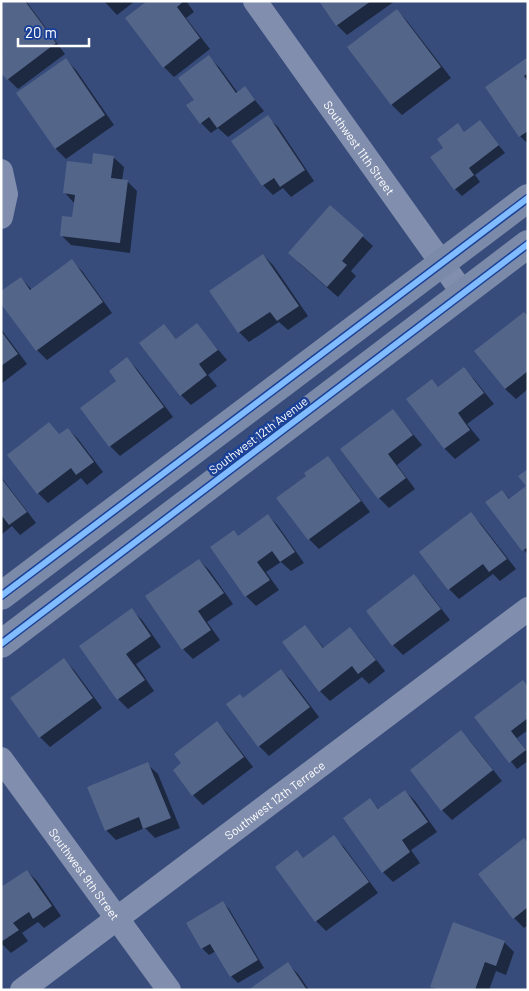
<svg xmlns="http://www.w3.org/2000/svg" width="529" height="991" font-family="Barlow,sans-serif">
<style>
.shadow{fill:#0007}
.building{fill:#54658a}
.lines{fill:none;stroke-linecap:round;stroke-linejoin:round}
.street{stroke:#818ead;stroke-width:24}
.secondary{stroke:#7c8aa9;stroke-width:28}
.cycleway-casing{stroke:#1b4197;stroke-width:9}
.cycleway{stroke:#80bcff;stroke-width:6}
.labels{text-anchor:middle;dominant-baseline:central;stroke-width:5;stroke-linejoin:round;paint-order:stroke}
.street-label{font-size:12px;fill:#fff;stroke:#1b4197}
</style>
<rect width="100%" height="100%" fill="#374c7b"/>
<path class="shadow" d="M3,1H26L65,54L18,89L8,79L5,56Z
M104,1H135L117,15Z
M149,1H186L194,12L186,18L210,49L174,77L164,67Z
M320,1H395L347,35L337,25Z
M397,10L407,21L451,78L402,115L392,105L349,47Z
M209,57L219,67L238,93L245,88L264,111L228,137L218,128L211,133L201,123L196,100Z
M528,58V144L520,136L486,87Z
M66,60L76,70L114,125L66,159L56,149L18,94Z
M267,117L278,127L314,181L291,197L283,188L273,195L263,185Z
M480,122L505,153L475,175L480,182L462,196L455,189L445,148L458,125L465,133Z
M113,157L124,167L122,181H127L137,191L130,253L71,245L61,235L74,218L75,204L65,193L93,165Z
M330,207L373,246L351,271L356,276L338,297L299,263Z
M263,255L273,265L308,316L288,330L279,322L249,342L239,332Z
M72,261L82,271L112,313L47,360L37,350L21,278L32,290Z
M528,317V389L516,399L505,389Z
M164,325L177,340L197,325L227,360L208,375L217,386L191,405L181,395L141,344Z
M1,329L27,364L1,384Z
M127,359L137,369L173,417L120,456L110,446L82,408L118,381Z
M464,369L474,379L494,404L467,424L480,440L455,459L445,449L408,399L432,381L439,388Z
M393,410L422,445L397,465L415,489L389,508L379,498Z
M68,429L78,439L103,472L87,485L81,478L48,503L38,493L60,435Z
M327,458L337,468L370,512L319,549L309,539L278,498L308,476Z
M1,477L36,523L20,535L12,526L1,535Z
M528,486V555L487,502L502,491L510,499Z
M471,514L481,524L516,569L500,581L493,574L459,599L449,589Z
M268,515L278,526L304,563L291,571L281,562L266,572L279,590L256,606L246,596L212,547L238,537Z
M199,560L209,570L233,604L207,622L220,640L193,659L183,649Z
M414,576L424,586L450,620L403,655L393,645L367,611Z
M132,610L142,620L161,647L136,664L154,691L128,709L118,699L81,646Z
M305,626L324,648L350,629L360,639L385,671L369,684L362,677L330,701L320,691Z
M64,660L74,670L102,708L50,747L40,737L12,699Z
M281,670L291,680L319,717L269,756L259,746L244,699Z
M528,687V730L517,738L528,753V761L517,769L476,717Z
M217,723L227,733L253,767L203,805L193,795L174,770L183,764Z
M461,732L471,742L502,781L452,820L442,810Z
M147,764L158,774L180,828L155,838L145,828L116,840L106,830Z
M405,791L415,801L437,832L411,850L420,863L393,882L383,872L370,800L380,810Z
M334,837L344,847L378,893L326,931L316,921L297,852L304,859Z
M528,843V925L524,928L514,918Z
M27,871L37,881L61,916L44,928L38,922L22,933L28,941L11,953L1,943V889Z
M222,902L229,909L264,968L238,983L231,976L216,951L209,955L202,948L187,923Z
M504,942L514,952L506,975L496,971L489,990H435L432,986Z
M288,964L298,974L309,990H251Z"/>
<path class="building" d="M1,1H25L56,43L7,80L1,73V57L3,56L1,53Z
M147,1H184L177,7L200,38L163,68L125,18Z
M319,1H371L336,26Z
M397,9L441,67L391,105L347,47Z
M209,55L236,93L245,86L255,100L217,128L209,117L200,124L186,105L194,100L178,78Z
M528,57V73L524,76L528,82V131L519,137L485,87Z
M66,58L105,115L55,149L16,93Z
M268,115L305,170L280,187L274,178L262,186L231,141Z
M480,120L499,145L469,168L474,175L454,190L430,157L443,148L437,139L458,123L464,132Z
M93,153L114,156L111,178L128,180L120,243L60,236L62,216L72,217L75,195L63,193L67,161L92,164Z
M330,205L364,235L342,261L347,265L327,287L288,253Z
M263,254L299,306L277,321L270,312L238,333L209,291Z
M72,259L103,302L36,351L1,304V291L21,277L30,290Z
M524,312L528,316V371L505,389L474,351Z
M197,323L218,350L199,364L207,375L180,396L139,343L164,324L176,339Z
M1,331L18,354L1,366Z
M127,357L164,407L109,447L80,408L116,381L109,371Z
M464,367L484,393L458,413L470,430L444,449L406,399L432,379L438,387Z
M393,409L413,435L388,454L406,478L378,499L340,449Z
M49,422L59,434L68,428L94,462L76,475L71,468L37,494L7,455Z
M328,456L361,501L308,540L276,498L306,476L304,473Z
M528,469V547L522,551L485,502L502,490L509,499L526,486L518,476Z
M1,478L27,512L9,525L2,516L1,517Z
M471,512L507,559L489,572L483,564L448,590L419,552Z
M268,514L295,552L280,562L272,551L257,562L270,580L245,597L210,547L234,530L238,536Z
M199,559L224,593L198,611L211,630L182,650L145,596Z
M414,574L441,609L392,646L366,611Z
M132,608L151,636L126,654L145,680L117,700L79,646Z
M305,625L323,648L350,627L376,660L358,674L352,666L319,692L282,642Z
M64,658L93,698L39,738L10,698Z
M281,669L310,707L258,747L226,704L240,694L243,698Z
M523,680L528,687V718L511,731L526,750L509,763L474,717Z
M217,721L244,757L192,796L173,770L181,763L174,754Z
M461,730L493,770L441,811L410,770Z
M148,762L171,818L143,829L139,817L105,831L87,787Z
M405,790L428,822L402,840L410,852L382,873L343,818L370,798L378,809Z
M334,835L369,882L315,922L275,867L297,850L303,858Z
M524,838L528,843V907L513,919L478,874Z
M27,870L52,906L33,919L29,912L13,923L19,930L1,942V887Z
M223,901L258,960L230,977L210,944L201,949L186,923Z
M453,922L505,941L496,966L485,962L475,990H439L430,987Z
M288,962L307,990H248Z"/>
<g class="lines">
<g class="street">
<path id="s1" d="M255,1L463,293"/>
<path d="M1,171L6,194L1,217"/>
<path id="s2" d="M1,759L169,990"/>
<path id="s3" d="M22,990L528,609"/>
</g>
<path class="secondary" d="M1,596L528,198
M1,644L528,244"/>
<defs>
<path id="cycleway" d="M1,596L528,198
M1,644L528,244"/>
</defs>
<use href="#cycleway" class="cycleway-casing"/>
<use href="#cycleway" class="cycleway"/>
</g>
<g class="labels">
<g class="street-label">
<text stroke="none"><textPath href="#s1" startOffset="180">Southwest 11th Street</textPath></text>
<text transform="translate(258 435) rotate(-37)">Southwest 12th Avenue</text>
<text stroke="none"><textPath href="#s3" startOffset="316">Southwest 12th Terrace</textPath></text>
<text stroke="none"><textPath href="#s2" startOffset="142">Southwest 9th Street</textPath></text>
</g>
</g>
<rect width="529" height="991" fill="none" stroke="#ffffff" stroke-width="5"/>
<path d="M18 38v8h71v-8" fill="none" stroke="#ffffff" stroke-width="2.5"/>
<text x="25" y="38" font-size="15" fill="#ffffff" stroke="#1b4197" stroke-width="4" paint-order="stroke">20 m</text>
</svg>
